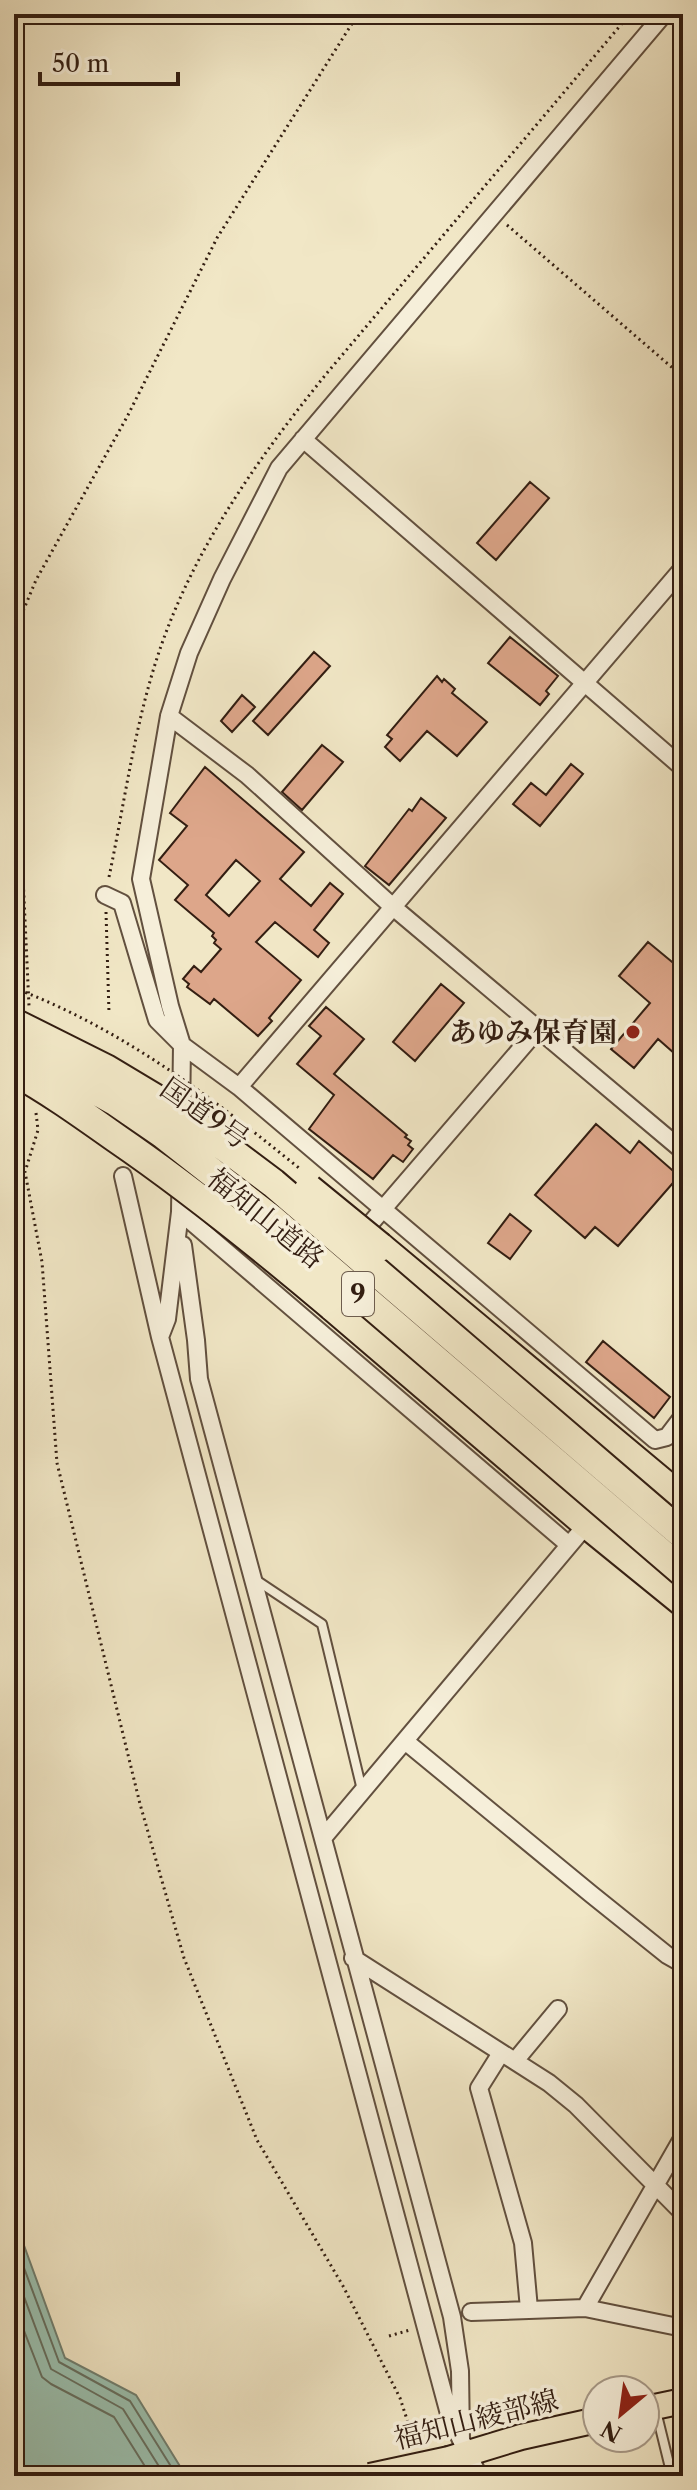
<svg xmlns="http://www.w3.org/2000/svg" width="697" height="2490" font-family="'Libre Caslon Text','Noto Serif JP',serif">
<style>
.water{fill:#9bc1b0;stroke:#718071;stroke-width:2}
.lines{fill:none;stroke-linecap:round;stroke-linejoin:round}
.shore{stroke:#677061;stroke-width:2}
.building{fill:#dda68a;stroke:#331e12;stroke-width:2;fill-rule:evenodd}
.lane-casing{stroke:#62503f;stroke-width:12}
.street-casing{stroke:#62503f;stroke-width:20}
.primary-casing{stroke:#331e12;stroke-width:28}
.highway-casing{stroke:#331e12;stroke-width:32}
.path{stroke:#331e12;stroke-width:3;stroke-dasharray:2 4;stroke-linecap:butt}
.lane{stroke:#f6efda;stroke-width:8}
.street{stroke:#f6efda;stroke-width:16}
.primary{stroke:#f1e7c6;stroke-width:24}
.highway{stroke:#f1e7c6;stroke-width:28}
.primary-bridge-casing{stroke:#331e12;stroke-width:28;stroke-linecap:butt}
.highway-bridge-casing{stroke:#331e12;stroke-width:32;stroke-linecap:butt}
.path-bridge{stroke:#331e12;stroke-width:3;stroke-dasharray:2 4;stroke-linecap:butt}
.primary-bridge{stroke:#f1e7c6;stroke-width:24}
.highway-bridge{stroke:#f1e7c6;stroke-width:28}
.poi-dot{fill:#8f2418;stroke:#f6efda;stroke-width:3}
.labels{text-anchor:middle;dominant-baseline:central;stroke-width:7;stroke-linejoin:round;paint-order:stroke}
.shield{fill:#f6efda;stroke:#6e5d4e;stroke-width:2}
.shield-label{font-size:26px;font-weight:bold;fill:#331e12}
.poi-label{font-size:28px;font-weight:bold;fill:#331e12;stroke:#f6efda;text-anchor:end}
.street-label{font-size:28px;fill:#331e12;stroke:#f6efda}
</style>
<rect width="100%" height="100%" fill="#f1e7c6"/>
<filter id="stains"><feTurbulence type="fractalNoise" baseFrequency=".0025" numOctaves="4"/><feColorMatrix values="0 0 0 0 .2 0 0 0 0 .09 0 0 0 0 .02 0 0 0 .5 -.17"/></filter>
<radialGradient id="worn" r=".72"><stop offset=".6" stop-color="#630" stop-opacity="0"/><stop offset="1" stop-color="#630" stop-opacity=".3"/></radialGradient>
<path class="water" d="M14,2218L65,2358L136,2395L186,2476H14Z"/>
<g class="lines">
<path class="shore" d="M14,2241L59,2362L130,2401L177,2476
M14,2270L51,2369L123,2409L165,2476
M14,2305L42,2377L51,2384L114,2417L151,2476"/>
</g>
<path class="building" d="M530,482L549,498L496,560L477,543Z
M510,637L558,676L546,691L549,694L540,705L488,663Z
M314,652L330,666L268,735L253,721Z
M437,676L442,682L444,679L455,689L452,693L487,722L457,756L427,731L400,761L385,747L392,739L387,735Z
M242,695L255,707L232,732L221,721Z
M322,745L343,762L302,810L282,792Z
M571,764L583,774L540,826L513,804L531,783L546,795Z
M205,767L304,852L280,879L311,906L330,883L343,894L314,930L329,943L318,957L275,922L256,942L301,980L269,1018L272,1021L258,1036L214,999L210,1004L187,987L189,984L183,979L194,966L201,972L221,949L214,943L216,940L212,936L214,933L175,900L188,885L159,860L187,826L170,813ZM236,860L260,881L229,916L206,895Z
M421,798L446,818L389,885L365,866L409,809L412,811Z
M648,942L683,971V1061L658,1039L634,1068L611,1049L650,1003L619,976Z
M441,984L464,1003L415,1061L393,1042Z
M326,1007L364,1039L334,1074L407,1135L405,1137L411,1141L408,1145L413,1149L403,1162L393,1155L373,1179L309,1129L334,1095L297,1064L321,1036L309,1026Z
M596,1124L630,1153L639,1141L679,1176L618,1246L595,1227L585,1238L535,1195Z
M510,1214L531,1231L510,1259L488,1243Z
M603,1341L670,1397L654,1418L586,1362Z"/>
<g class="lines">
<defs>
<path id="lane" d="M256,1580L322,1624L362,1790
M656,2411L672,2476"/>
<path id="street" d="M303,439L683,768
M169,716L247,775L393,907L683,1151
M105,895L122,903L157,1020L182,1045L239,1087L655,1440L667,1437L683,1416
M239,1087L683,568
M181,1120L182,1045L170,1006L141,879L169,716L189,653L222,579L279,468L664,14
M123,1176L160,1337L449,2414L461,2440
M180,1212L569,1545
M358,1238L537,1030
M183,1245L196,1340L199,1379L452,2317L460,2371L461,2440L479,2476
M160,1337L167,1319L180,1212L181,1143
M405,1741L591,1894L667,1955L683,1964
M323,1838L587,1524
M353,1958L549,2083L576,2105L683,2213
M501,2053L479,2088L523,2243L529,2309
M515,2061L558,2009
M585,2308L683,2137
M471,2312L585,2308L683,2328"/>
<path id="primary" d="M645,2409L683,2401
M449,2459L521,2437L597,2420"/>
<path id="highway" d="M380,1247L683,1500
M332,1306L587,1524L683,1602"/>
</defs>
<use href="#lane" class="lane-casing"/>
<use href="#street" class="street-casing"/>
<use href="#primary" class="primary-casing"/>
<use href="#highway" class="highway-casing"/>
<path class="path" d="M263,14L278,22L308,14
M507,225L683,377
M14,633L36,580L127,417L217,238L358,14
M14,794L23,877L29,1006
M109,877C126,796 136,713 165,635C201,538 263,452 327,373L630,14
M106,912L109,1013
M36,1113L38,1130L25,1172L42,1262L57,1463L140,1804L184,1958L257,2140L343,2286L400,2398L415,2444
M389,2336L410,2330"/>
<use href="#lane" class="lane"/>
<use href="#street" class="street"/>
<use href="#primary" class="primary"/>
<use href="#highway" class="highway"/>
<defs>
<path id="primary-bridge" d="M370,2476L449,2459"/>
<path id="highway-bridge" d="M14,1023L106,1069L181,1114L273,1183L683,1535
M14,1044L115,1101L163,1134L270,1218L683,1572
M14,1071C50,1091 82,1114 116,1138C192,1190 262,1247 332,1306
M309,1189L380,1247"/>
</defs>
<use href="#primary-bridge" class="primary-bridge-casing"/>
<use href="#highway-bridge" class="highway-bridge-casing"/>
<path class="path-bridge" d="M14,988C121,1028 211,1097 299,1168"/>
<use href="#primary-bridge" class="primary-bridge"/>
<use href="#highway-bridge" class="highway-bridge"/>
</g>
<circle class="poi-dot" cx="633" cy="1032" r="8"/>
<g class="labels">
<rect class="shield" x="342" y="1272" width="32" height="44" rx="6"/>
<g class="shield-label">
<text x="358" y="1294">9</text>
</g>
<g class="poi-label">
<text x="617" y="1032">あゆみ保育園</text>
</g>
<g class="street-label">
<text transform="translate(205 1113) rotate(35)">国道9号</text>
<text transform="translate(266 1218) rotate(39)">福知山道路</text>
<text transform="translate(476 2419) rotate(-14)">福知山綾部線</text>
</g>
</g>
<rect width="697" height="2490" fill="none" stroke="#f1e7c6" stroke-width="48"/>
<rect x="16" y="16" width="665" height="2458" fill="none" stroke="#331e12" stroke-width="4"/>
<rect x="24" y="24" width="649" height="2442" fill="none" stroke="#331e12" stroke-width="2"/>
<g transform="translate(621 2414) rotate(209)"><circle r="38" fill="#f6efda" stroke="#a89b8a" stroke-width="2"/>
<path d="M0-6L14 30L0 20L-14 30Z" fill="#8f2418"/>
<text y="-12" font-size="22" font-weight="bold" text-anchor="middle" fill="#331e12">N</text>
</g>
<path d="M40 72v12h138v-12" fill="none" stroke="#331e12" stroke-width="4"/>
<text x="52" y="72" font-size="24" fill="#331e12" stroke="#f6efda" stroke-width="6" paint-order="stroke">50 m</text>
<rect width="100%" height="100%" filter="url(#stains)"/>
<rect width="100%" height="100%" fill="url(#worn)"/>
</svg>
